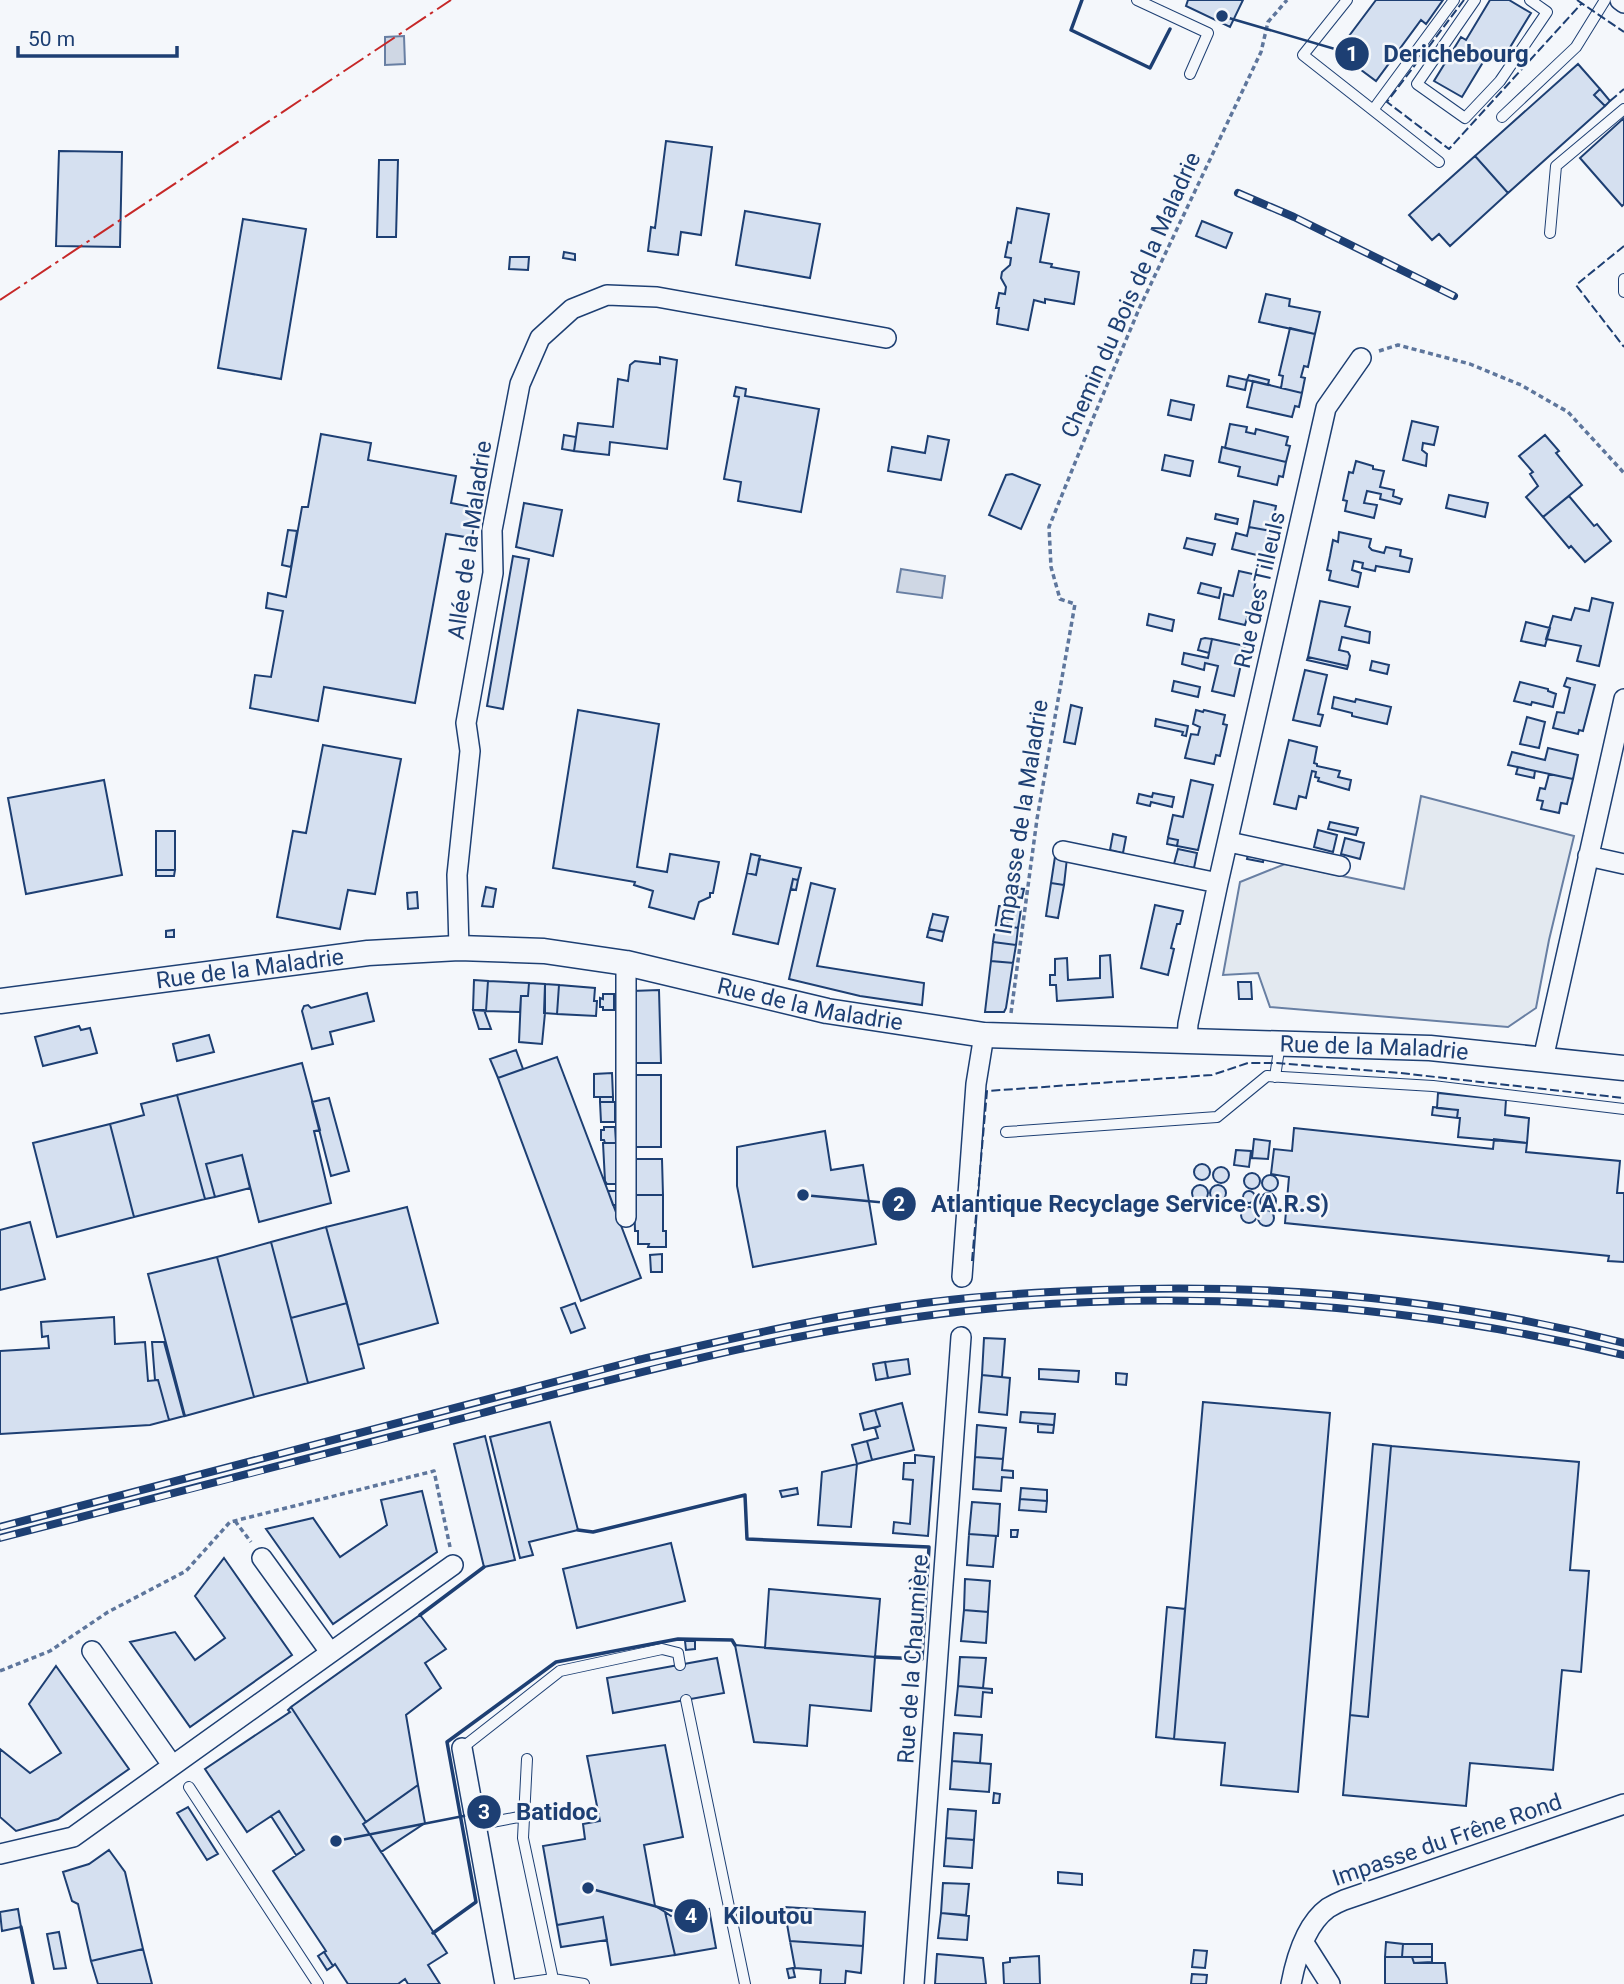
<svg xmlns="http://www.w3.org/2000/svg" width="1624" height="1984" font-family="Roboto,sans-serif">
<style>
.green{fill:#e3e9f0;stroke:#687fa3;stroke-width:2}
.water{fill:#cfd7e4;stroke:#687fa3;stroke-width:2}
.building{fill:#d5e0f0;stroke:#1d3f73;stroke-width:2}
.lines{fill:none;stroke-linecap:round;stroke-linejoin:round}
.service-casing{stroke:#1d3f73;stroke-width:12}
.minor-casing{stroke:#1d3f73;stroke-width:22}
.tertiary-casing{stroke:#1d3f73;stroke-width:27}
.path{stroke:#5e769c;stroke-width:3.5;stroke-dasharray:5 3.5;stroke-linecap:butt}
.service{stroke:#f4f7fb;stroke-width:10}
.minor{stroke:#f4f7fb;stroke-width:19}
.tertiary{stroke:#f4f7fb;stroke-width:24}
.rail-casing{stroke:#1d3f73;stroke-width:8}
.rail{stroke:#f4f7fb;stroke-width:5;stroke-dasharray:16;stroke-linecap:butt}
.fence{stroke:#1d3f73;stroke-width:2;stroke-dasharray:9 3.5;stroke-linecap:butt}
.wall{stroke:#1d3f73;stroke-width:3.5}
.power{stroke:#c62828;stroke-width:2;stroke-dasharray:24 5 3.5 5;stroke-linecap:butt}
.labels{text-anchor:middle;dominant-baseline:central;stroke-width:5;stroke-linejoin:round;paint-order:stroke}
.street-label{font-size:23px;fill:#1d3f73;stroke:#f4f7fb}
.leader{fill:none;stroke:#1d3f73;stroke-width:2.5}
.callout-dot{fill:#1d3f73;stroke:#f4f7fb;stroke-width:2.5}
.mark-label{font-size:21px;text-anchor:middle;font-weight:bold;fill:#fff}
.callout-label{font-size:24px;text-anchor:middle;font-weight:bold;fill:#1d3f73;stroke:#f4f7fb;stroke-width:5;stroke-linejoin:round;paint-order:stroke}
</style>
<rect width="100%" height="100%" fill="#f4f7fb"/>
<path class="green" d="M1421,796L1574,836L1549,940L1536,1008L1508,1027L1270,1007L1258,973L1223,975L1240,882L1285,864L1404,889Z"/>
<path class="water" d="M404,36L405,64L385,65V37Z
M901,569L945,576L942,598L897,592Z"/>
<path class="building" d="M1188,0H1243L1230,27L1186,6Z
M1376,0H1443L1426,24L1421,20L1376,81L1337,52Z
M1490,0H1509L1531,13L1501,62L1488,54L1462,97L1434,81L1461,37L1466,40Z
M1578,64L1600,89L1594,95L1605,106L1508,193L1475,156Z
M1600,89L1610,101L1605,106L1594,95Z
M1624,118V204L1622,206L1580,158Z
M666,141L712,147L701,235L681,232L678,255L648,251L651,227L655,228Z
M59,151L122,152L120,247L56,246Z
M1475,156L1508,193L1450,246L1439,234L1432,240L1409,215Z
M379,160H398L396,237H377Z
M1017,208L1049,214L1040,262L1052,264L1051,267L1079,272L1074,304L1045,299V303L1034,300L1028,330L997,324L999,308H996L999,293L1005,294L1006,287L1001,278L1002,272L1010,265L1011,258L1005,257L1008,242L1011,243Z
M745,211L820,224L810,278L736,265Z
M243,219L306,229L281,379L218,368Z
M1202,221L1232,233L1226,248L1196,236Z
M564,252L575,254V260L563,258Z
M510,257H529L528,270L509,269Z
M1266,294L1290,299L1289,306L1320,312L1315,334L1259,322Z
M1290,328L1315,334L1308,367L1304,366L1301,377L1305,378L1302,393L1281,388L1283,376L1279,375Z
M660,357L677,360L667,449L610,442L609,455L574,451L578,423L613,427L618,379L628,381L630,365L635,361L660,364Z
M1249,375L1269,380L1268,385L1247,380Z
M1229,376L1247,380L1245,390L1227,386Z
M1253,381L1302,393L1299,407L1295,406L1292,417L1247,407Z
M736,387L746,389L745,396L819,409L801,512L738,501L741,482L724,479L739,397L734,396Z
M1171,400L1194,405L1191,420L1168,415Z
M1412,421L1438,427L1434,445L1423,443L1422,450L1427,454L1426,466L1403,460Z
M1230,424L1247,427L1246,432L1255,434L1256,429L1288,437L1286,445L1290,446L1286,462L1225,448Z
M321,434L371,443L368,460L456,476L451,503L477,508L472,538L446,534L415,703L324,687L318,721L250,708L255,675L271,677L283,611L266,608L268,593L286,597L302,507H308Z
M564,435L576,437L574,451L562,449Z
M1545,435L1559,451L1556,453L1582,485L1543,517L1526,497L1538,486L1530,474L1533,472L1519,456Z
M928,436L949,440L941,480L888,471L892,447L925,453Z
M1222,447L1286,462L1283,477L1279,476L1277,485L1238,476L1240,467L1219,462Z
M1165,455L1193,461L1190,476L1162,470Z
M1356,461L1373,466V469L1384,471L1380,487L1394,490L1393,496L1402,499L1400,504L1380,499L1381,494L1367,491L1364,503L1377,505L1374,518L1345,511L1347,501L1343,500L1349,472L1353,473Z
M1012,474L1040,485L1021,529L989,515L1006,475Z
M1449,495L1488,503L1485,517L1446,508Z
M1569,496L1594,526L1597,524L1611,541L1585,562L1571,546L1569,548L1543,517Z
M1254,501L1276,506L1271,531L1249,527Z
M524,503L562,510L553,556L516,547Z
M1216,514L1238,519L1237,524L1215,519Z
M1249,527L1271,531L1265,557L1232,549L1236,533L1247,536Z
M288,530L297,531L291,567L282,565Z
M1339,532L1371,539L1369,547L1372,550L1384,553L1386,547L1401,550L1400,556L1412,559L1409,572L1376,566L1375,571L1362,568L1363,563L1354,561L1352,570L1361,573L1358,587L1329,580L1331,571L1327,570L1330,556L1333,540L1338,542Z
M1187,538L1215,544L1212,555L1184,548Z
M513,556L529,559L503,709L487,706Z
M1239,571L1257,575L1254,589L1257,590L1253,611H1249L1245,625L1219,619L1224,594L1233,596Z
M1201,583L1221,588L1219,598L1198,593Z
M1592,598L1613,603L1599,666L1577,661L1581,646L1546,639L1553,616L1571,620L1575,608L1589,611Z
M1320,601L1350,607L1345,626L1370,632L1369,643L1342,637L1339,650L1348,652L1350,656L1348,666L1308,657Z
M1149,614L1174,620L1172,631L1147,625Z
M1526,622L1550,628L1545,646L1521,641Z
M1205,638L1212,639L1209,653L1198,650L1201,639Z
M1212,639L1245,646L1234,696L1212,691L1218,666L1205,663L1204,670L1182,664L1184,653L1208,658Z
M1308,657L1348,666L1347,669L1307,660Z
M1372,661L1389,665L1387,674L1370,670Z
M1305,670L1327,675L1318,714L1323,715L1320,726L1293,720Z
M1567,678L1595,685L1583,731L1579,730L1578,734L1553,728L1557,712L1564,713L1570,688L1564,686Z
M1174,681L1200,687L1198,697L1172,691Z
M1520,682L1548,689V691L1556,694L1553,707L1532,702L1531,705L1514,701Z
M1334,697L1355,702L1356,699L1391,707L1387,724L1352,716V713L1332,708Z
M1071,705L1082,708L1075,744L1064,742Z
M578,710L659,724L637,867L667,872L670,854L719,862L713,893H710V897L699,902L694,919L649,907L653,891L634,885L635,882L553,868Z
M1196,710L1203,712L1204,710L1225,715L1223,724L1227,725L1220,756L1216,755L1214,764L1185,758L1191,734L1198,735L1200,727L1193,724Z
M1527,717L1545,722L1539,748L1520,744Z
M1156,719L1188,726L1186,736L1182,735L1183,732L1155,726Z
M1289,740L1317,747L1314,763L1317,764V766L1340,771L1338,777L1351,780L1349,790L1318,781L1319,778L1315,777L1316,772L1312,771L1306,798L1299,796L1296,809L1274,804Z
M323,745L401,759L375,894L348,890L340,929L277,917L293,831L306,833Z
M1548,748L1578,755L1573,779L1508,765L1512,752L1545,760Z
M1518,767L1535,771L1534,778L1516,774Z
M1549,774L1573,779L1567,804L1561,803L1559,813L1541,809L1543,801L1537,800L1540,788L1545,789Z
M104,780L122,875L26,894L8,798Z
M1191,780L1213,785L1198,850L1177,846L1178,840L1168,838L1173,815L1183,817Z
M1153,793L1174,797L1172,807L1151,802L1150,806L1137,803L1139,794L1152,797Z
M1330,822L1358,828L1356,835L1328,829Z
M1318,830L1337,835L1333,852L1314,847Z
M156,831H175V870H156Z
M1113,834L1126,837L1123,853L1110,850Z
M1168,838L1178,840L1177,846L1167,844Z
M1345,838L1364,843L1360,859L1341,854Z
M1178,849L1197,853L1194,868L1174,864Z
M1056,850L1067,858L1064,885L1051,883Z
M1249,850L1265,853L1263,862L1247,859Z
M751,854L760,856L756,875L747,873Z
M759,859L801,868L798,880L793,879L778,944L733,934L747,873L756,875Z
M156,870H175L174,876H156Z
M793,879L798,880L796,890L791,889Z
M811,883L835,889L817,966L924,983L922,1005L860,996L789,979Z
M1051,883L1064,885L1058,918L1046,916Z
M486,887L496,889L493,907L482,906Z
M1014,888L1024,889L1022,898L1013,896Z
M417,892L418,908L408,909L407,893Z
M1155,905L1183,911L1180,924H1177L1171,948L1174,949L1168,975L1141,968Z
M999,906L1010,907L1007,926L1018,928L1016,945L993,942Z
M1010,907L1021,909L1018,928L1007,926Z
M933,914L948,917L944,932L929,929Z
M929,929L944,932L942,941L927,937Z
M174,930V937H166V931Z
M993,942L1016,945L1013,963L991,961Z
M1110,955L1113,997L1057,1001L1056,985H1050V975H1055V959L1067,958L1068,980L1100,978V956Z
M991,961L1013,963L1006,1008L1004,1012H985Z
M474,980L488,981L486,1011L473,1010Z
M488,981L529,983L528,996H521L520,1012L486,1011Z
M1238,982H1251L1252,999H1239Z
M529,983L545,984V1013L542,1044L519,1042L521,996H528Z
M545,984L559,985L557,1014L544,1013Z
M559,985L595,988L594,1001H597L596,1016L557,1014Z
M659,990L661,1063H633L632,991Z
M367,993L374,1021L330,1032L333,1044L312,1049L302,1011L304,1006L308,1005L311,1008Z
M603,994H614V1010H603V1007H600V998L603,999Z
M473,1010H484L491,1029H479Z
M79,1026L81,1030L90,1028L97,1053L43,1066L35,1037Z
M209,1035L214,1052L177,1061L173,1044Z
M516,1050L523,1069L498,1078L490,1059Z
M557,1057L641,1278L581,1301L498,1078Z
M302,1063L320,1130L314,1131L331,1203L259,1222L242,1155L206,1164L215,1197L205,1199L177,1095Z
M612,1073L613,1097H594V1074Z
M633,1075H661V1147H634Z
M1438,1093L1506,1100L1505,1115L1529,1118L1527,1143L1458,1137L1460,1118H1457L1458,1110L1437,1108Z
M177,1095L205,1199L134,1217L110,1124L144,1115L141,1104Z
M600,1097H613V1102H600Z
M329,1098L349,1171L331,1176L312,1102Z
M600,1102H615V1122H601Z
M1433,1107L1458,1110L1457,1118L1432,1115Z
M110,1124L134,1217L57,1237L33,1143Z
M604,1127H615L616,1143H605L604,1140H601V1130H604Z
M1294,1128L1493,1149L1494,1139L1527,1143L1526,1152L1620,1161L1617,1193H1624V1262L1608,1261L1609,1256L1285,1223L1289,1177L1271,1174L1274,1149L1292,1151Z
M825,1131L831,1170L863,1165L876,1244L753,1267L737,1186V1147Z
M1254,1139L1270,1141L1268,1159L1252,1158Z
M603,1143H616V1184H607L605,1181Z
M1236,1150L1251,1151L1249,1167L1234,1165Z
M242,1155L250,1188L215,1197L206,1164Z
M634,1159H662L663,1195H634Z
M1194 1172a8 8 0 1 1 16 0a8 8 0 1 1-16 0Z
M1213 1175a8 8 0 1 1 16 0a8 8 0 1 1-16 0Z
M1244 1181a8 8 0 1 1 16 0a8 8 0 1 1-16 0Z
M1262 1183a8 8 0 1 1 16 0a8 8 0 1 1-16 0Z
M1192 1193a8 8 0 1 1 16 0a8 8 0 1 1-16 0Z
M1210 1193a8 8 0 1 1 16 0a8 8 0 1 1-16 0Z
M1243 1197a6 6 0 1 1 12 0a6 6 0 1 1-12 0Z
M608,1191H618V1205H613Z
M1260 1201a8 8 0 1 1 16 0a8 8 0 1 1-16 0Z
M634,1195H663V1231H666V1247H648L649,1244H638V1231H635Z
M407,1207L438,1323L358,1345L326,1227Z
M1241 1215a8 8 0 1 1 16 0a8 8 0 1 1-16 0Z
M1258 1218a8 8 0 1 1 16 0a8 8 0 1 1-16 0Z
M30,1222L45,1279L0,1290V1230Z
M326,1227L347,1303L291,1318L271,1242Z
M271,1242L308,1383L254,1397L217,1257Z
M662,1254V1272H651L650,1255Z
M217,1257L254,1397L185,1416L148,1274Z
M347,1303L364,1368L308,1383L291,1318Z
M575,1303L585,1328L571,1333L561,1308Z
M114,1317L115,1344L145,1342L148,1381L158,1380L169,1420L150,1425L0,1434V1351L49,1348L48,1336L42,1337L41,1322Z
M984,1338L1005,1339L1002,1377L982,1375Z
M152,1342H164L184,1416L169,1420L158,1380H155Z
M908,1359L910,1374L888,1378L885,1362Z
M885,1362L888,1378L876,1380L873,1364Z
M1039,1369L1079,1371L1078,1382L1039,1379Z
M1116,1373L1127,1374L1126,1385L1116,1384Z
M982,1375L1010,1378L1007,1415L979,1412Z
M1203,1402L1330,1413L1298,1792L1221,1785L1225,1743L1174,1739Z
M902,1403L914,1450L872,1460L867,1441L878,1438L875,1428L880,1426L875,1410Z
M875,1410L880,1426L864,1430L860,1414Z
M1021,1412L1055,1414L1054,1425L1020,1422Z
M550,1422L578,1530L529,1542L533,1555L520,1558L490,1437Z
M1038,1424L1054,1425L1053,1433L1038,1432Z
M977,1425L1006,1428L1003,1459L975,1457Z
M485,1436L515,1560L484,1567L454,1444Z
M867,1441L872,1460L857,1464L852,1445Z
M1373,1444L1391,1446L1368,1717L1350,1715Z
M1391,1446L1579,1462L1570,1570L1589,1571L1581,1672L1562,1670L1553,1770L1470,1763L1466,1806L1343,1795L1350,1715L1368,1717Z
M915,1455L934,1457L928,1536L893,1533L894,1522L910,1524L913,1480L903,1479L904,1463H915Z
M975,1457L1003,1459L1002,1470L1013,1471V1478L1002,1477L1001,1491L973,1489Z
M857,1464L851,1527L818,1525L822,1472Z
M797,1488L798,1494L782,1497L780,1491Z
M1021,1488L1047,1490V1501L1020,1499Z
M422,1491L437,1552L333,1624L266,1529L313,1518L340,1557L387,1525L381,1500Z
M1020,1499L1047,1501L1046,1512L1019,1510Z
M972,1502L1000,1504L998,1536L969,1534Z
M1011,1530H1018L1017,1537H1011Z
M969,1534L996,1536L993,1567L967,1565Z
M671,1543L685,1601L577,1628L563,1569Z
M224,1558L292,1655L190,1727L130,1642L175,1632L195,1660L225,1638L195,1596Z
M965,1579L990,1581L988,1612L964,1610Z
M769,1589L880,1599L875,1657L765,1648Z
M1167,1607L1185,1609L1174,1739L1156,1737Z
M964,1610L988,1612L986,1643L961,1641Z
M420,1615L446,1649L425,1663L441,1688L406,1715L418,1785L366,1822L291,1707Z
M685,1641H695V1649L686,1650Z
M735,1645L875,1657L871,1711L810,1705L807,1746L754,1742Z
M960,1657L986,1658L983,1688L958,1686Z
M717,1658L724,1693L613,1713L607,1678Z
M56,1666L129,1769L58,1819L16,1831L0,1817V1749L30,1773L61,1753L29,1704Z
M958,1686L992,1689V1693L983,1692L981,1717L955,1715Z
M291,1707L366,1822L363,1824L447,1953L428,1965L440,1984H408L405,1979L398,1984H348L335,1964L333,1966L324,1952L326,1951L273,1871L304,1850L279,1811L247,1832L205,1769L290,1712L288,1710Z
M954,1733L982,1735L980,1763L952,1761Z
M665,1745L683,1837L644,1845L655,1906L665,1912L675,1955L611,1965L603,1917L557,1925L543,1846L585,1839L583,1824L600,1821L587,1756Z
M952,1761L991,1764L989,1792L950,1789Z
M418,1785L425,1823L381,1852L363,1824Z
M994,1793L1000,1794L999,1803H993Z
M1547,1802L1550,1810L1537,1814L1534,1807Z
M188,1807L218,1854L207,1860L177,1813Z
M948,1809L976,1811L974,1840L946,1838Z
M279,1811L304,1850L296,1855L271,1816Z
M946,1838L974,1840L972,1868L944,1866Z
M109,1850L125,1872L143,1949L91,1961L78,1904L72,1901L63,1872L89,1864Z
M1058,1872L1082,1874V1885L1058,1883Z
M943,1883L969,1884L966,1915L941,1913Z
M784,1907L865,1912L863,1946L790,1941Z
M18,1909L21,1927L2,1931L0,1912Z
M709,1909L716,1948L675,1955L665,1912L671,1916Z
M941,1913L969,1916L967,1940L938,1938Z
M603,1917L607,1940L561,1947L557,1925Z
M59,1932L66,1968L54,1969L47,1934Z
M790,1941L863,1946L861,1973L846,1971L845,1984H820L821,1970L795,1968Z
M1386,1942L1403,1944L1402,1957H1385Z
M1403,1944H1432V1957H1402Z
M143,1949L152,1984H98L91,1961Z
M1194,1950L1207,1951L1205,1968L1192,1967Z
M324,1952L333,1966L327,1970L318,1956Z
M937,1954L983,1958L986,1984H935Z
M1039,1956L1040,1984H1004L1003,1963L1010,1962V1958Z
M1385,1957H1412L1414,1963H1445L1447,1984H1385Z
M1412,1957H1432V1962L1414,1963Z
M793,1968L795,1977L789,1978L787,1969Z
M1192,1974L1207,1975L1206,1984H1191Z"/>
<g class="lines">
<defs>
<path id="service" d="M1137,0L1208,33L1190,74
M1347,0L1303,55L1439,162
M1475,0L1417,84L1465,118L1500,81L1547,12L1530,0
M1373,110L1454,0
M1502,117L1576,47L1605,0
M1550,233L1556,166L1624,109
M1624,279V292
M1275,1077L1280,1043
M1006,1132L1217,1117L1267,1076L1433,1086L1624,1109
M686,1700L745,1984
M462,1748L560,1671L662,1649L678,1653L680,1665
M527,1759L523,1838L553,1979
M189,1787L318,1984
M476,1825L524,1816
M517,1984L553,1979L584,1984"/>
<path id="minor" d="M1620,0L1624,3
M1229,842L1340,866
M1063,851L1218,883
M1588,856L1624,864
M459,948L457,875L470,751L466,723L493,573L492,530L520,384L540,338L572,309L607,295L657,297L886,338
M626,963V1217
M1187,1039L1188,1024L1218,883L1326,408L1361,358
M1543,1059L1624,699
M962,1277L976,1084L984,1035
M262,1558L330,1652
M92,1651L172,1765
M462,1748L505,1984
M0,1854L73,1837L453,1565
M1304,1943L1330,1984
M914,1984L961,1337
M1291,1984C1296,1958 1306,1924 1328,1908C1333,1905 1339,1902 1344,1900L1624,1804"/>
<g id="tertiary">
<path id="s1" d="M0,1001L368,953L459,948L544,951L626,963L827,1011L984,1035L1430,1048L1624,1068"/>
</g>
</defs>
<use href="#service" class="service-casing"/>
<use href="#minor" class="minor-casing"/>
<use href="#tertiary" class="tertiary-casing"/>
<path class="path" d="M1379,351L1398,345L1470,364L1521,385L1568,412L1624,473
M1011,1013L1037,819L1075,604L1060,599L1051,567L1049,527L1094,416L1139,309L1261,52L1268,22L1287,0
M235,1521L251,1542
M0,1671L50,1651L108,1612L186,1571L230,1522L434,1471L450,1547"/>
<use href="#service" class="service"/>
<use href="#minor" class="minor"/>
<use href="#tertiary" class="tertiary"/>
<defs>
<path id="rail" d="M1238,193L1294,217L1454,296
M0,1527L638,1360C733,1338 827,1316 924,1303C982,1295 1040,1292 1098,1290C1274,1283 1453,1299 1624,1343
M0,1538C156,1498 312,1458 467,1417C642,1371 816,1324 996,1308C1209,1289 1417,1306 1624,1355"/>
</defs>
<use href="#rail" class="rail-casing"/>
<use href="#rail" class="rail"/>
<path class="fence" d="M1464,0L1387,102L1449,149L1582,3
M1577,0L1624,32
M1610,101L1624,89
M1624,246L1576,285L1624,347
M972,1261L987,1091L1212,1075L1248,1063H1277L1400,1073L1624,1098"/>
<path class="wall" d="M1082,0L1071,30L1150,68L1170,29
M578,1530L593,1532L745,1495L747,1539L929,1547L922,1659L875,1657
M420,1615L484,1567
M21,1927L33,1984
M433,1933L476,1902L447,1742L556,1662L678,1639L732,1640L735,1645"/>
<path class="power" d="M0,300L451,0"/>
</g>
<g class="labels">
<g class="street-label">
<text transform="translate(1131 295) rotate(-66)">Chemin du Bois de la Maladrie</text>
<text transform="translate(470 540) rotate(-82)">Allée de la Maladrie</text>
<text transform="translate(1260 590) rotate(-77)">Rue des Tilleuls</text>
<text transform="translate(1022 817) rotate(-81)">Impasse de la Maladrie</text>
<text stroke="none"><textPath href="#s1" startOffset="252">Rue de la Maladrie</textPath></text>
<text stroke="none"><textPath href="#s1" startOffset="819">Rue de la Maladrie</textPath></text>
<text stroke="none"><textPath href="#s1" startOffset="1386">Rue de la Maladrie</textPath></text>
<text transform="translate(913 1659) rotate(-86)">Rue de la Chaumière</text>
<text transform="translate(1447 1840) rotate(-19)">Impasse du Frêne Rond</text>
</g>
</g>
<path class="leader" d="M1222 16L1352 54M803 1195L899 1204M336 1841L484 1812M588 1888L691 1916"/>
<g class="callout-dot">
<circle cx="1222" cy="16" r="7"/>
<circle cx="803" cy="1195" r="7"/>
<circle cx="336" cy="1841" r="7"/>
<circle cx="588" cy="1888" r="7"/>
<circle cx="1352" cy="54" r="18"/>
<circle cx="899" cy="1204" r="18"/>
<circle cx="484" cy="1812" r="18"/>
<circle cx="691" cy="1916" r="18"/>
</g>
<g class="mark-label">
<text x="1352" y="61">1</text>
<text x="899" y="1211">2</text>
<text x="484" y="1819">3</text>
<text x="691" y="1923">4</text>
</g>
<g class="callout-label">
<text x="1456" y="62">Derichebourg</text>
<text x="1130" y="1212">Atlantique Recyclage Service (A.R.S)</text>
<text x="557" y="1820">Batidoc</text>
<text x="768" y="1924">Kiloutou</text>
</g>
<path d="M18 46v10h159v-10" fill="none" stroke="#1d3f73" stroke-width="3.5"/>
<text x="28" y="46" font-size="21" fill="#1d3f73" stroke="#f4f7fb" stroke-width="5" paint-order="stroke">50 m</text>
</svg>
